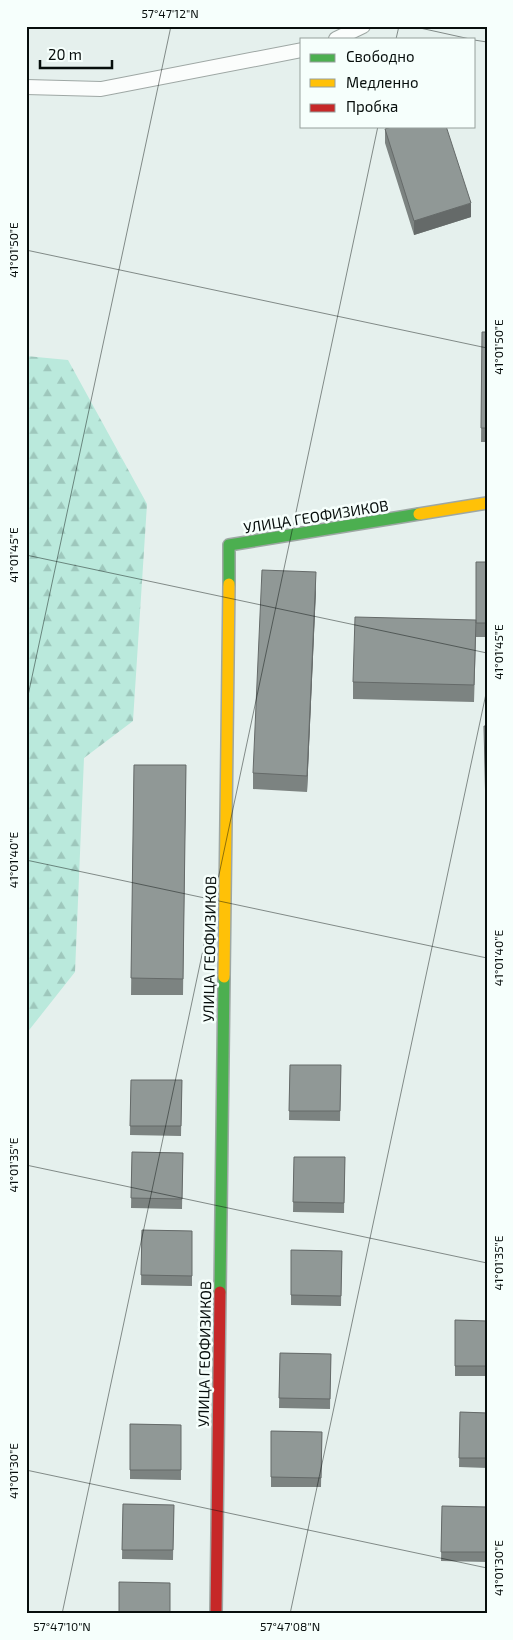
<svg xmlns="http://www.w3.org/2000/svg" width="513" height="1640" font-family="'Exo 2',sans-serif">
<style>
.forest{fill:url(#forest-firs)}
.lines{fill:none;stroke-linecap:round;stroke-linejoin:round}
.lane-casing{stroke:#9ea7a4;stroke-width:16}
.fast-casing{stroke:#9ea7a4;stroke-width:14}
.slow-casing{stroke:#9ea7a4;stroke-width:14}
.jam-casing{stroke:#9ea7a4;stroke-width:14}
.lane{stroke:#fbfdfc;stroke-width:14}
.fast{stroke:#4caf50;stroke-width:11}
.slow{stroke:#ffc107;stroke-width:11}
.jam{stroke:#c62828;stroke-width:11}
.wall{fill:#7c8381}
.shaded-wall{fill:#656a69}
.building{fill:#909896;stroke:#656a69}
.ticks{fill:none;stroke:#070e0c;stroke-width:1;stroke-opacity:0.45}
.labels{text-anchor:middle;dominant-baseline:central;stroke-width:5;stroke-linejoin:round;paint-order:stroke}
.street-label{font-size:15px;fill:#070e0c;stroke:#f6fffc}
.neatline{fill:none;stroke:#070e0c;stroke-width:2}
.ticks-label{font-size:12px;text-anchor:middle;fill:#070e0c}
</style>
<defs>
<pattern id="forest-firs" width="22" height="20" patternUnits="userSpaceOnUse" patternTransform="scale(1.25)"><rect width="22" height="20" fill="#bae9dc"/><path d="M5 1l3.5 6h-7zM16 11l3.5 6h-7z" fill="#9ec7bc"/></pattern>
</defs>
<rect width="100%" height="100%" fill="#e5f0ed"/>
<path class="forest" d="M26,356L68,360L147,504L133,721L84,758L75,972L26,1034Z"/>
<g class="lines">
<defs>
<path id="lane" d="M336,39L363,26
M26,87L101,89L302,50"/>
<path id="fast" d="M229,584V545L419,514
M220,1292L224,977"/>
<path id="slow" d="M419,514L487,503
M224,977L229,584"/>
<path id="jam" d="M216,1614L220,1292"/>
</defs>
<use href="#lane" class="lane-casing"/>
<use href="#fast" class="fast-casing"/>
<use href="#slow" class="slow-casing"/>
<use href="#jam" class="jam-casing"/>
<use href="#lane" class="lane"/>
<use href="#fast" class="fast"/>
<use href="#slow" class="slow"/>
<use href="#jam" class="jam"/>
</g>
<path class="wall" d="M385,129L471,217L414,235L385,143Z
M482,332H487V442H481Z
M487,562V637H476L474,702L353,699V682L476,620Z
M316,589L307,792L253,789V773Z
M134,765H186L183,995H131Z
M290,1065H341L340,1121L289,1120Z
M131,1080H182L181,1136L130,1135Z
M132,1152L183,1153L182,1209L131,1208Z
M294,1157H345L344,1213L293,1212Z
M142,1230L192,1231V1286L141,1285Z
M291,1250L342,1251L341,1306L291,1305Z
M455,1320L487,1321V1376H455Z
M280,1353L331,1354L330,1409L279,1408Z
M460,1412L487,1413V1468L459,1467Z
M130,1424L181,1425V1480L130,1479Z
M271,1431L322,1432L321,1487H271Z
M123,1504L174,1505L173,1560L122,1559Z
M442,1506L487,1507V1562L441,1561Z"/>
<path class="shaded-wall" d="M471,203V217L414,235V221Z
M316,572V589L307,792V776Z"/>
<path class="building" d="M395,126H446L471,203L414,221L385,129Z
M482,332H487V428H481Z
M476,562H487V623H476Z
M262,570L316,572L307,776L253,773Z
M355,617L476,620L474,685L353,682Z
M484,726H487V854Z
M134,765H186L183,979L131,978Z
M290,1065H341L340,1111H289Z
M131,1080H182L181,1126H130Z
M132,1152L183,1153L182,1199L131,1198Z
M294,1157H345L344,1203L293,1202Z
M142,1230L192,1231V1276L141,1275Z
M291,1250L342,1251L341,1296L291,1295Z
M455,1320L487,1321V1366H455Z
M280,1353L331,1354L330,1399L279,1398Z
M460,1412L487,1413V1458H459Z
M130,1424L181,1425V1470H130Z
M271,1431L322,1432L321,1478L271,1477Z
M123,1504L174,1505L173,1550H122Z
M442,1506L487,1507V1552H441Z
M119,1582L170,1583V1614H119Z"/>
<path class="ticks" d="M411,26L470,39M396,39L399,26M474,40L487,42M26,250L487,348M26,555L487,653M26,705L171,26M26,860L487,958M26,1165L487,1263M26,1470L487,1568M62,1614L378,126M290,1614L487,689"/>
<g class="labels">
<g class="street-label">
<text transform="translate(316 516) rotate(-9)">УЛИЦА ГЕОФИЗИКОВ</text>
<text transform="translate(209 949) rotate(-89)">УЛИЦА ГЕОФИЗИКОВ</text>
<text transform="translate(204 1354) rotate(-89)">УЛИЦА ГЕОФИЗИКОВ</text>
</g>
</g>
<rect width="513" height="1640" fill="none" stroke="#f6fffc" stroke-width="55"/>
<rect x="300" y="38" width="175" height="90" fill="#f6fffc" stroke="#969f9c"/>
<rect x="310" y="54" width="25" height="8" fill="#4caf50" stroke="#969f9c"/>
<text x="346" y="62" font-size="15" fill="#070e0c">Свободно</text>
<rect x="310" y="79" width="25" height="8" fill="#ffc107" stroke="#969f9c"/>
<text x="346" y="88" font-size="15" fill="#070e0c">Медленно</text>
<rect x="310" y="104" width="25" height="8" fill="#c62828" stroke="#969f9c"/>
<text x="346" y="112" font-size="15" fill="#070e0c">Пробка</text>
<path d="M40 60v8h72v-8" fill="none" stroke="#070e0c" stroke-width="2.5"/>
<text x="48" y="60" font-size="15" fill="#070e0c" stroke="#f6fffc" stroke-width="4" paint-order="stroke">20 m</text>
<rect x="28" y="28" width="458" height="1584" class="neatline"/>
<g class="ticks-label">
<text x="170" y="18">57°47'12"N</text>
<text transform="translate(14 250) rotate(-90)" y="4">41°01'50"E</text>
<text transform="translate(499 347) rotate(-90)" y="4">41°01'50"E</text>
<text transform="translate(14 555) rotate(-90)" y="4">41°01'45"E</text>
<text transform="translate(499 652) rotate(-90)" y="4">41°01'45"E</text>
<text transform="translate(14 860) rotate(-90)" y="4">41°01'40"E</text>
<text transform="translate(499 958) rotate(-90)" y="4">41°01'40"E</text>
<text transform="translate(14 1165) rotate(-90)" y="4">41°01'35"E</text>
<text transform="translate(499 1263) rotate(-90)" y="4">41°01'35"E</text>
<text transform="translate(14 1471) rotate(-90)" y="4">41°01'30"E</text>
<text transform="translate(499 1568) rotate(-90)" y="4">41°01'30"E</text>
<text x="62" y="1631">57°47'10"N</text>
<text x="290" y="1631">57°47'08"N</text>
</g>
</svg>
